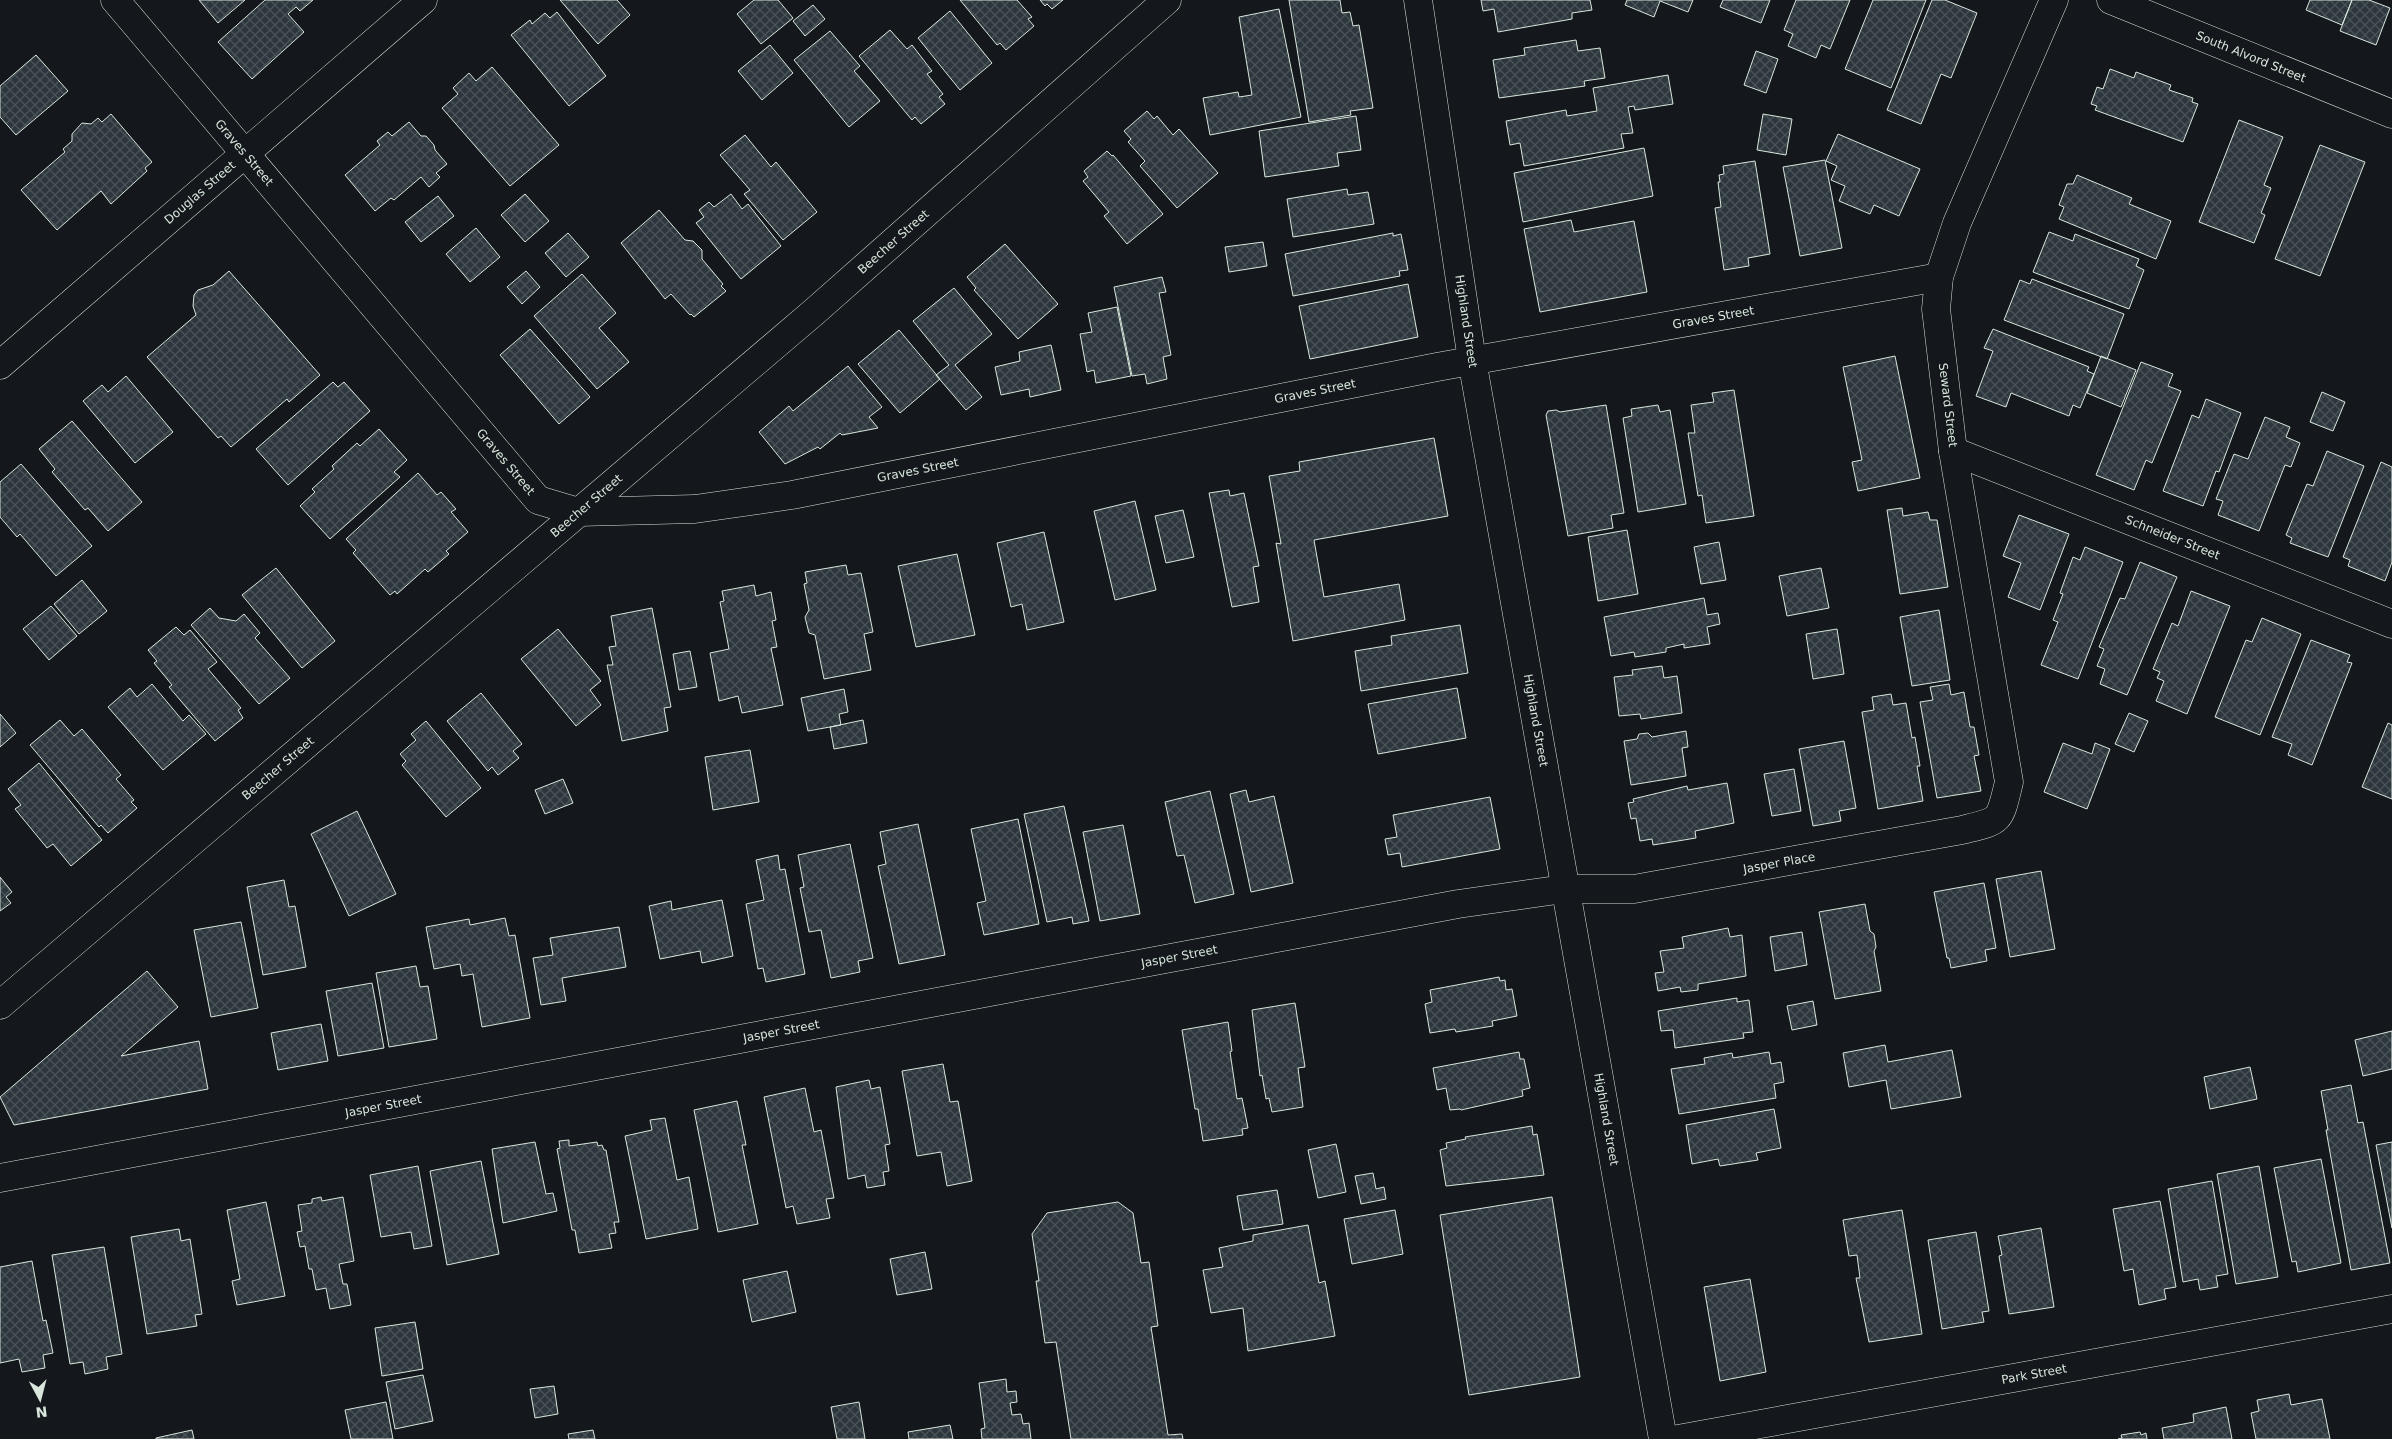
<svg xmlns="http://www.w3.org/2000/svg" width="2392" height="1439" font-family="'DejaVu Sans',sans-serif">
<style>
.building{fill:url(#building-cross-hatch);stroke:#d8e6dc}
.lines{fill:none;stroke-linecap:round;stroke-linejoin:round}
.street-casing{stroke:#d8e6dc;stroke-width:29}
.street{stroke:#14181c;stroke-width:28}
.labels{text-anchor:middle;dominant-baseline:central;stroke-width:4;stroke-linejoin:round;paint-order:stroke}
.street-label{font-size:12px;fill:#d8e6dc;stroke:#14181c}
</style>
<defs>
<pattern id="building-cross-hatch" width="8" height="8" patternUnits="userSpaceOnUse" patternTransform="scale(1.25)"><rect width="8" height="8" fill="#2c363c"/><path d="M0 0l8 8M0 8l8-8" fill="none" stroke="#4a5358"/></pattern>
</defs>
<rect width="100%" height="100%" fill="#14181c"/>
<path class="building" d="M199,0H245L218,23Z
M265,0H313L300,11L296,7L288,14L304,32L252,79L218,42Z
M560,0H617L630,15L598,44Z
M754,0H778L793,18L761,44L737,14Z
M960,0H1017L1032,17L1028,19L1034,26L1006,50L1000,43L997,45Z
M1040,0H1063L1052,9L1047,4L1045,6Z
M1289,0H1340L1342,13L1350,12L1353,26L1359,25L1373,108L1350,111L1351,115L1309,122Z
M1481,0H1590L1592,10L1572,13V19L1498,32L1494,9L1483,11Z
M1627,0H1693L1688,12L1660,1L1654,17L1625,5Z
M1723,0H1770L1761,23L1720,7Z
M1796,0H1850L1830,49L1821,45L1816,58L1788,46L1793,34L1784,30Z
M1873,0H1926L1891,88L1845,69Z
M1932,0H1945L1977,13L1951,78L1941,74L1921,124L1887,110Z
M2310,0H2352L2342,25L2306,10Z
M2352,0H2369L2390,8L2376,45L2340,31Z
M813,5L825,19L805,36L793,21Z
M1279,9L1301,117L1210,135L1203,98L1238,92L1239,97L1252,95L1239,17Z
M950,11L992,63L960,90L918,38Z
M557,12L606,76L569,106L511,35L530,20L532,24L545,13L550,18Z
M890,30L907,49L912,45L932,71L927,74L943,94L939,97L945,104L921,124L915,117L912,120L859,56Z
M830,31L860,66L854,71L880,101L849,127L794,60Z
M1576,40L1578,51L1600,48L1605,78L1584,81L1585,86L1499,98L1493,60L1525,55L1524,48Z
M770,45L793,73L762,100L738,71Z
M1756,51L1778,59L1766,93L1744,85Z
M36,55L68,91L16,135L0,117V86Z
M492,67L559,145L510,186L442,108L458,94L453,88L469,73L476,81Z
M2110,69L2134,78L2136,72L2171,85L2169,90L2193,98L2192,102L2198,104L2183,142L2095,110L2097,106L2091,104L2097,87L2103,89Z
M1668,75L1673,104L1635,110L1634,106L1628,107L1633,133L1621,134L1624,148L1524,166L1520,143L1510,145L1506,121L1566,110L1567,116L1597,111L1593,88Z
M1147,111L1154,119L1157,116L1173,135L1179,129L1218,173L1177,208L1140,166L1145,161L1128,142L1131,139L1124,131Z
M111,114L152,162L145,168L147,171L111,204L101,191L57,230L21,190L65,152L63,149L72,141V134L82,123L91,124L98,118L102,122Z
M1763,114L1792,119L1786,155L1757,150Z
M1356,116L1361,150L1337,153L1339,166L1265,177L1259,131Z
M2239,120L2283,137L2264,185L2271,188L2261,213L2265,215L2254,243L2199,222Z
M409,122L421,136H426L434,145L435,150L447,164L436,173L440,177L429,187L421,177L394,200L391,198L375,211L345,175L380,145L377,141L388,132L392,136Z
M1838,134L1920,169L1899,216L1874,205L1870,214L1839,201L1845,186L1831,180L1837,166L1826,161Z
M745,135L771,167L776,162L817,212L783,240L744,194L750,190L720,155Z
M2320,145L2365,162L2320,276L2275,259Z
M1644,148L1653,196L1523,222L1514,173Z
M1107,151L1112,156L1113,155L1163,214L1127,244L1104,216L1109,212L1083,181L1088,177L1084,171Z
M1825,160L1842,248L1800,256L1783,167Z
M1755,161L1770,254L1748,258L1749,266L1724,270L1715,208L1721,207L1718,182H1720L1719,175L1724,174L1723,166Z
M2077,175L2132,198L2129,204L2171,221L2156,259L2059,219L2064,207L2059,205L2067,184H2073Z
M1347,189L1348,195L1368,192L1374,224L1293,237L1287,199Z
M525,194L549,221L525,242L501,215Z
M731,194L742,209L748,204L781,246L741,279L696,223L704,217L699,210L709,202L714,207Z
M438,196L454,216L421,242L405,222Z
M659,210L685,240L693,241L702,250V259L723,284L721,286L726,291L694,317L691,314L690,315L671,294L665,299L621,243Z
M1571,220L1574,232L1634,221L1647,292L1540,312L1524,229Z
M476,228L500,257L470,282L446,254Z
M2049,232L2073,241L2075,234L2139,259L2136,266L2144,270L2129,309L2033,272Z
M568,233L589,257L566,277L545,253Z
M1393,233V236L1401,234L1408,270L1399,271L1400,276L1293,296L1285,254Z
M1263,242L1267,266L1229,272L1225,247Z
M1005,244L1058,304L1018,339L974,290L976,288L967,277Z
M229,271L320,375L289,402L287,399L231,447L221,436L218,438L147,357L196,315L193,306L194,295L198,290L213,285Z
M526,271L540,287L522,304L507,287Z
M582,274L616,313L599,328L629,362L597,389L534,316Z
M1162,277L1166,292L1159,293L1171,355L1163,357L1167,379L1147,384L1145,374L1132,376L1114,287Z
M2032,279L2124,314L2107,359L2004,320L2020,280L2030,284Z
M1408,284L1418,337L1310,359L1299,306Z
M954,288L992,334L955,365L982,397L966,410L936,375L949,365L913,321Z
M1117,307L1131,376L1096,383L1094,370L1087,372L1080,334L1092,332L1088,313Z
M530,329L590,397L559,424L500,355Z
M1993,329L2089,367L2087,371L2094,374L2080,408L2073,405L2069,416L2011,393L2006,407L1976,396L1993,351L1984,348Z
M899,330L940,379L900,413L858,364Z
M1051,345L1061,390L1030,397L1029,389L1001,395L995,367L1020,361L1019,352Z
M1895,356L1920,478L1858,491L1852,462L1862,460L1843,367Z
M2101,356L2136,370L2121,407L2087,393Z
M2141,362L2173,374L2168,386L2181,391L2152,463L2146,460L2134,490L2096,475Z
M848,366L882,407L869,417L878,428L842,435L840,433L820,449L818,447L785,464L759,432L789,406L793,411Z
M126,376L173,432L135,463L83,401L102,385L108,392Z
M333,382L338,387L344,382L370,411L288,485L256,449Z
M1734,390L1754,516L1706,523L1702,495L1698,496L1688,433H1695L1691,405L1714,402L1712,393Z
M2322,392L2345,402L2333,431L2310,422Z
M2206,399L2241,413L2219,472L2216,471L2203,506L2163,491L2192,415L2199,418Z
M1606,405L1624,513L1611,515L1613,528L1568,536L1546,415L1548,411L1556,410L1560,412Z
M1658,405L1660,412L1670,410L1686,504L1638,512L1623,418L1632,416L1631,409Z
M2265,417L2290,427L2286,437L2300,443L2291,467L2285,465L2259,531L2218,515L2223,501L2216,499L2234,454L2248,459Z
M72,421L142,502L108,531L88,508L85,510L52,472L55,469L39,449Z
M379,429L407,460L394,472L400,477L330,539L300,506L315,492L312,489L334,469L332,466L357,443L360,446Z
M1434,438L1448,516L1314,540L1324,597L1399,584L1405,620L1293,641L1276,543L1281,544L1269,476L1300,471L1299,462Z
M2327,451L2364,466L2328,557L2290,543L2292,538L2286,535L2307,484L2313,486Z
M2381,462L2392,467V562L2385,581L2348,566L2350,560L2343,557Z
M21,464L92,546L56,576L20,534L17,537L0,517V482Z
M418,473L437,495L441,492L456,509L451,512L468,532L446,551L449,554L428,572L425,569L397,594L395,591L390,595L353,553L356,550L346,539Z
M1229,490L1230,496L1244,493L1259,566L1253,567L1259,602L1232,607L1209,493Z
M1135,501L1156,590L1115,600L1094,511Z
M1902,508L1903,516L1928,512L1930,520H1937L1948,587L1900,594L1887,510Z
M1183,510L1194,557L1166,563L1155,516Z
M2019,515L2069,534L2040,610L2008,597L2021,563L2003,556Z
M1627,530L1638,594L1598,601L1588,537Z
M1044,532L1064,622L1027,630L1022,604L1011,607L997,543Z
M1719,542L1726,580L1701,584L1694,547Z
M2085,547L2123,562L2078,679L2041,665L2058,622L2053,620L2063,594L2060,593L2073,557L2080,560Z
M957,554L975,635L916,647L898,566Z
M2140,562L2177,577L2127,695L2100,684L2105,669L2097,666L2104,649L2099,647L2120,598L2125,599Z
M846,565L848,575L861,573L873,632L864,634L871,670L824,679L815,635L809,633L805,617L809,610L804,584L807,583L805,572Z
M276,568L335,641L302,668L242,595Z
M1821,568L1829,608L1787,616L1779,576Z
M82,580L107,611L79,634L54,604Z
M754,585L756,596L771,592L776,620L772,621L777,647L771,648L783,705L742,713L738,696L719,701L710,653L729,649L720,602L724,601L722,591Z
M2191,591L2230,606L2187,714L2156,701L2164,681L2157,678L2160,672L2153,669L2172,623L2178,626Z
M1704,598L1707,615L1718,613L1720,624L1707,627L1710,644L1684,648V644L1666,648V652L1635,657L1634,652L1611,656L1604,617Z
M51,606L77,636L49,660L23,629Z
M210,608L219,618L236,621L244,614L260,633L255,638L290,678L259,704L191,625Z
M652,608L671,707L664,708L668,731L622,741L607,665H613L609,647L616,646L611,616Z
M1939,610L1950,680L1912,686L1900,617Z
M2262,618L2301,634L2260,735L2215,717L2246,640L2252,642Z
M1460,625L1468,673L1361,691L1355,651L1392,645L1391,636Z
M176,627L184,635L190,630L217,662L208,669L241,708L238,710L243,718L215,741L169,687L172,685L154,663L157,661L148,650Z
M558,629L601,681L590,690L601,705L576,726L521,659Z
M1837,629L1844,674L1813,679L1806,634Z
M2311,640L2350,655L2347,662L2352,663L2312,765L2288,755L2292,744L2272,737Z
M690,651L697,687L679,690L673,654Z
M1662,666L1664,678L1677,676L1682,713L1641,719L1640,714L1619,716L1614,677L1633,675L1632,670Z
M152,684L183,721L189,715L206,734L163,770L108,707L130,688L137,697Z
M1949,684L1951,695L1964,692L1970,727H1974L1979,755L1974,756L1981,791L1937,798L1920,702L1933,700L1930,687Z
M1457,688L1466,738L1378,754L1368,704Z
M844,689L848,712L839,714L841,725L808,731L801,698Z
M481,693L522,744L513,751L519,758L498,775L492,767L488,771L447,721Z
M1891,694L1893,705L1906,703L1912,738L1915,737L1920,766H1917L1923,801L1878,809L1862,712L1874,710L1872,697Z
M2129,713L2148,721L2134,752L2115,744Z
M0,714L16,733L0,747Z
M60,720L74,736L82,729L121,775L116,779L134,800L131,802L137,808L108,833L101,825L99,827L30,745Z
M863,720L867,743L834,749L830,727Z
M426,721L481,788L446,817L402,765L406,761L400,754L416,740L411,734Z
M2388,723L2392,725V799L2362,787Z
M1686,731L1688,747L1682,748L1686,776L1631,785L1624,741L1637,739L1639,734L1648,733L1652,737Z
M1844,741L1856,808L1839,811L1841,821L1813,826L1799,749Z
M2063,743L2092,754L2095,743L2110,749L2087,809L2044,792Z
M750,750L759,802L713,810L705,757Z
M39,763L102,840L71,866L53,844L47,848L15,809L21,805L8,789Z
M1794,769L1801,811L1772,816L1764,774Z
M563,779L573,803L545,814L535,790Z
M1727,783L1734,823L1695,831L1696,838L1653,845L1652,839L1640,841L1636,818L1631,819L1628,803L1634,802L1633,799L1687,786L1688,790Z
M1246,790L1249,802L1274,796L1293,883L1251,892L1230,794Z
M1210,791L1234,894L1195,903L1184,855L1177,856L1165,802Z
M1490,797L1500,849L1402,867L1400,853L1388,855L1385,839L1397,837L1393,815Z
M1064,806L1089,921L1073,924L1072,917L1047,922L1024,814Z
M357,811L396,894L349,916L311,834Z
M1018,819L1039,924L984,935L977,903L986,901L971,829Z
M918,824L945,955L899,964L878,866L886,864L880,832Z
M1123,825L1140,914L1100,921L1083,832Z
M850,844L873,958L858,961L860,972L831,978L821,930L809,932L800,888L804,887L798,855Z
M778,855L780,870L785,869L805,974L766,982L763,968L758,969L746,904L764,900L756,860Z
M2041,871L2055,949L2010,957L1996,879Z
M0,877L12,892L6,897L11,903L0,911Z
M284,880L289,907L295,906L306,967L263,975L247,887Z
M1984,883L1996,948L1985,950L1987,961L1951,968L1949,958H1947L1934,892Z
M722,900L733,956L702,963L700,951L660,959L649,906L671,901L672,910Z
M1865,904L1870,931L1874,934L1876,947L1874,951L1881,991L1835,999L1819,912Z
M505,918L509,936L515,935L530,1018L482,1027L473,974L462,976L460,964L434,969L426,927L469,919L470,925Z
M241,922L258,1008L211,1017L194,930Z
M619,927L626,967L562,978L566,1001L541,1005L533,958L553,955L550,938Z
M1728,928L1730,937L1742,935L1746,976L1698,984V990L1681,992L1680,987L1658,991L1655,973L1664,972L1660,951L1684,948L1682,937Z
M1802,932L1807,965L1775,971L1770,937Z
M416,966L420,987L428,986L437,1039L389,1047L376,973Z
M147,971L178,1007L121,1056L199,1041L208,1089L14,1125L0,1097Z
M1499,977L1500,981L1505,980L1506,990L1512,989L1517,1016L1492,1021L1493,1026L1456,1032L1455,1029L1430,1033L1425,1004L1432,1002L1430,990Z
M372,983L384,1048L338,1056L326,991Z
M1737,998V1002L1749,1000L1753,1032L1743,1033L1744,1038L1675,1048L1673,1030L1661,1031L1658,1011Z
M1813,1001L1817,1025L1792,1030L1787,1006Z
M1295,1003L1305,1067L1298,1068L1303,1107L1272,1112L1269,1098L1266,1099L1262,1075L1260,1076L1252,1010Z
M1228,1022L1232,1051L1230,1052L1237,1099L1242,1098L1248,1128L1242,1129L1243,1135L1203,1141L1198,1109H1195L1182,1030Z
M321,1024L328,1061L278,1070L271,1033Z
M2392,1031V1069L2363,1076L2355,1040Z
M1885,1045L1888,1062L1952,1050L1961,1097L1891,1109L1886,1080L1849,1087L1843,1053Z
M1519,1052L1520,1059H1524L1530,1088L1522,1090L1523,1096L1461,1110L1460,1109L1450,1110L1446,1088L1437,1090L1433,1068Z
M1769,1052L1771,1064L1781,1062L1784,1082L1774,1084L1776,1098L1679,1114L1671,1069L1705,1064L1704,1058L1732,1053L1733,1058Z
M943,1064L950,1102L958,1101L972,1181L947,1186L941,1152L917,1156L902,1071Z
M2250,1067L2257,1099L2210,1109L2204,1077Z
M869,1080L871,1089L880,1087L890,1144L885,1145L889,1171L883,1172L885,1185L867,1188L865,1175L848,1179L836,1087Z
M2351,1085L2358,1123L2363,1122L2390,1263L2351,1270L2326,1130H2328L2321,1091Z
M805,1088L814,1132L821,1130L834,1198L826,1199L830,1218L797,1224L793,1206L786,1208L764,1097Z
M737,1101L746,1145H742L758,1224L718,1232L694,1110Z
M1774,1109L1781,1148L1756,1153L1758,1160L1720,1166L1718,1159L1692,1164L1686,1125Z
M665,1118L677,1180L689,1177L698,1229L646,1239L625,1136L652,1130L650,1120Z
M1532,1126L1533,1135L1537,1134L1544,1175L1446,1186L1440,1150L1447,1148L1446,1143L1466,1139L1465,1137Z
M569,1140V1146L597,1142L598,1146L602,1145L604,1150H606L619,1222H614L616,1233L609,1234L612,1248L579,1253L575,1230H572L557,1149L560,1148L559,1141Z
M535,1142L546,1194L553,1193L557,1211L503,1223L492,1149Z
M2392,1142V1228L2376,1145Z
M1336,1144L1346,1192L1318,1198L1308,1150Z
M2321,1159L2341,1263L2298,1272L2296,1261L2292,1262L2274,1168Z
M481,1161L499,1254L447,1265L430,1171Z
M418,1166L432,1246L414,1249L411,1232L381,1237L370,1175Z
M2259,1166L2278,1277L2236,1284L2217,1174Z
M1373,1173L1376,1189L1384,1187L1386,1199L1361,1204L1355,1176Z
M2212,1181L2228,1274L2216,1276L2218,1287L2200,1290L2198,1279L2183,1282L2168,1189Z
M1277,1190L1283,1224L1243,1230L1237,1196Z
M321,1197L322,1201L343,1197L354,1261L339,1264L343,1284H347L351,1305L330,1309L326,1288L316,1290L312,1269H309L305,1246L300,1247L297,1232L302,1231L298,1205L312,1203V1199Z
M1552,1197L1580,1377L1469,1395L1440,1215Z
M2160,1201L2176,1287L2164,1289L2166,1299L2139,1305L2133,1269L2124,1271L2113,1209Z
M266,1202L285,1296L237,1305L232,1281L240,1279L227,1210Z
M1118,1202L1133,1213L1141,1263L1149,1262L1158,1326L1151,1327L1168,1435L1182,1434L1183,1439H1071L1056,1342L1045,1343L1036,1281H1039L1032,1234L1047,1213Z
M1395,1210L1403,1254L1352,1264L1344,1219Z
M1902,1210L1922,1334L1869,1342L1856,1278H1860L1857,1255L1849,1256L1843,1220Z
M1308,1225L1319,1283L1325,1281L1335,1336L1248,1351L1243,1308L1211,1313L1203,1270L1223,1267L1219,1248L1253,1241V1235Z
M2041,1228L2054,1307L2009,1314L1999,1256L2002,1255L1998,1236Z
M179,1229L181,1241L190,1239L202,1314L195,1315L197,1326L147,1334L131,1237Z
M1976,1232L1989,1311L1982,1312L1984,1322L1942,1329L1928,1240Z
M104,1247L122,1354L106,1357L108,1369L85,1374L83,1362L70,1364L52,1255Z
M925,1252L932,1289L897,1295L890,1259Z
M32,1261L43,1321L46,1320L53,1353L43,1355L45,1368L22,1372L19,1359L0,1363V1267Z
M787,1271L796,1312L752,1322L743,1280Z
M1750,1279L1766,1372L1720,1381L1704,1287Z
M415,1322L423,1369L382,1376L375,1328Z
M423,1375L433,1421L395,1429L386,1382Z
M1006,1379L1007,1392L1016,1391L1017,1402L1010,1403L1012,1415L1021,1414L1023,1424L1029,1423L1031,1439H982L981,1429L985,1428L979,1383Z
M554,1386L558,1414L535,1418L530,1389Z
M2289,1394L2291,1405L2322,1399L2330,1439H2256L2251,1413L2259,1411L2257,1400Z
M386,1402L393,1439H351L345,1410Z
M859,1402L865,1439H837L831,1407Z
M2226,1407L2232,1439H2164L2162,1428L2194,1422L2193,1414Z
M950,1425L953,1439H909L908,1432Z
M192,1430L194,1439H156V1438Z
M593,1430L595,1439H569L568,1434Z
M2140,1432L2141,1435L2146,1433L2147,1439H2118L2122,1438L2121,1435Z"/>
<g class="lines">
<defs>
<g id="street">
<path id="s1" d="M115,0L538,500L578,512L695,509L792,495L1437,367L1939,277"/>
<path id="s2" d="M1418,0L1472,360L1663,1439"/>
<path id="s3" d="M2111,0L2392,114"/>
<path id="s4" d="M0,365L423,0"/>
<path id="s5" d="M1953,451L2392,624"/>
<path id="s6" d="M0,1005L814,312L1167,0"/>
<path id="s7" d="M0,1178L1458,904L1564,889H1634L1962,830C2002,820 1999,823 2009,782L1953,451L1936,309L1939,277L1957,223L2054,0"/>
<path id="s8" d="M1678,1439L2392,1309"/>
</g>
</defs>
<use href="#street" class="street-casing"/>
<use href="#street" class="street"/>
</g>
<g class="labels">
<g class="street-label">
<text stroke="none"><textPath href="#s3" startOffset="151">South Alvord Street</textPath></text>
<text stroke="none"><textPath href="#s1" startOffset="200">Graves Street</textPath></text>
<text stroke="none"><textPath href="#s4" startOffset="264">Douglas Street</textPath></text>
<text stroke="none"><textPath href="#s6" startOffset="1175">Beecher Street</textPath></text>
<text stroke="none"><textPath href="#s1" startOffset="1850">Graves Street</textPath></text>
<text stroke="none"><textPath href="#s2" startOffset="325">Highland Street</textPath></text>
<text stroke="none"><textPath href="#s1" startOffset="1445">Graves Street</textPath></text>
<text transform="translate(1948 405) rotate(83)">Seward Street</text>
<text stroke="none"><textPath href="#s1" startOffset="605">Graves Street</textPath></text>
<text stroke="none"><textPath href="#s1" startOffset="1040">Graves Street</textPath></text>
<text stroke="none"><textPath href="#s6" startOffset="770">Beecher Street</textPath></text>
<text stroke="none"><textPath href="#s5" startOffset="236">Schneider Street</textPath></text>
<text stroke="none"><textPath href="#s2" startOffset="730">Highland Street</textPath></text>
<text stroke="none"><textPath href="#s6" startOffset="365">Beecher Street</textPath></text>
<text stroke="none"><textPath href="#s7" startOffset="1808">Jasper Place</textPath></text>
<text stroke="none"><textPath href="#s7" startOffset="1200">Jasper Street</textPath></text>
<text stroke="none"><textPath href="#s7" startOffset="795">Jasper Street</textPath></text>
<text stroke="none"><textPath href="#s7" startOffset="390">Jasper Street</textPath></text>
<text stroke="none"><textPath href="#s2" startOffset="1135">Highland Street</textPath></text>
<text stroke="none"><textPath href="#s8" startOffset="362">Park Street</textPath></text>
</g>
</g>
<g transform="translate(40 1399) rotate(173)" stroke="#14181c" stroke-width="4" paint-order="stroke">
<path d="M0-4L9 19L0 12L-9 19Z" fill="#d8e6dc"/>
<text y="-8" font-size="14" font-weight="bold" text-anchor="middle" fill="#d8e6dc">N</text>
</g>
</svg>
